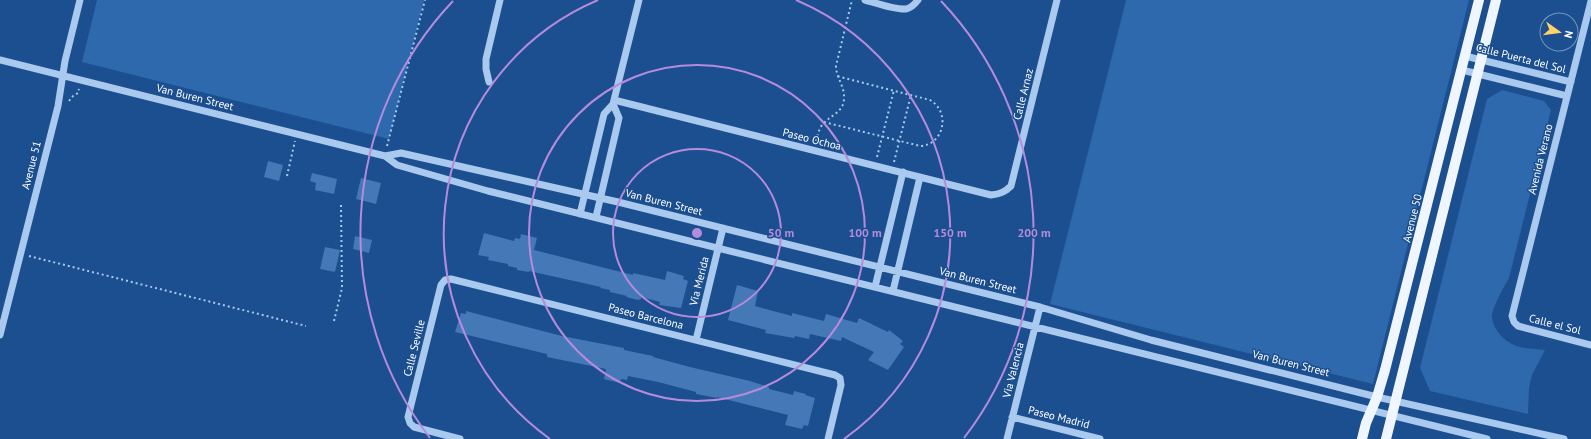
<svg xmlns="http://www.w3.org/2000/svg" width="1591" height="439" font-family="'PT Sans',sans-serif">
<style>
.green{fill:#2e69ad}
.building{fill:#4478b7}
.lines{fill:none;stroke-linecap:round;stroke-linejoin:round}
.path{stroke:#a9c9ee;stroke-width:2;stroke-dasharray:2 3;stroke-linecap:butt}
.minor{stroke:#a9c9ee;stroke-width:7}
.major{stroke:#f0f6ff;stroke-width:10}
.ring{fill:none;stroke:#b68bdc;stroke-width:2}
.labels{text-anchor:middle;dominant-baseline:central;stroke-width:3;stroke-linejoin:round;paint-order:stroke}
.street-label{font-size:11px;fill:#fff;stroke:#1b4f8f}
.centre{fill:#b68bdc;stroke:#1b4f8f;stroke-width:2}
.ring-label{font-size:12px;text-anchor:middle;font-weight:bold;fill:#b68bdc;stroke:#1b4f8f;stroke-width:3;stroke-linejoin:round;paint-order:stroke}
</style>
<rect width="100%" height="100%" fill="#1b4f8f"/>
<path class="green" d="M97,0H424L389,139L82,62Z
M1126,0H1469L1373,384L1050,304Z
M1502,90L1544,101L1551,110L1509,278C1504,287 1492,307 1492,317C1493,331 1507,344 1520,347C1528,349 1537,349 1545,350L1532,375L1529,388L1528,414L1430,391L1420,368L1487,99Z"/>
<path class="building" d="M268,161L283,165L279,181L264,177Z
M312,173L337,179L334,194L315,190L316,183L310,181Z
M361,178L381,183L376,204L356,199Z
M484,233L514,241L515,238L520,239L521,234L537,238L534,250L633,275V273L665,280L667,271L684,276L683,279L688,281L681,308L659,305L660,302L641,297V299L638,300L626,297L627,296L610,292V290L600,288L601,287L529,271V272L517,270V268L508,266V264L488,260L489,257L478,255Z
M355,236L372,240L369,253L353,249Z
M325,247L340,250L335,272L320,269Z
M737,285L758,291L755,306L792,316V313L824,321L826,314L857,323L859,318L888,332L889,330L903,341L900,344L904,347L888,370L868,360L874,352L842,337L841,341L810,334L809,339L795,336L794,338L765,333L766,330L728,320Z
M466,311L562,336L624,348V350L653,356V357L690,367L750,381L769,387V389L793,395L794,391L806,394L805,395L815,398L808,426L804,425L802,429L785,425L788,415L717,397V398L696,394V392L658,382L628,376L627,380L621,379L620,383L604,379L606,369L547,357V354L455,332L461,313L466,314Z"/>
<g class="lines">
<path class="path" d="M69,101L73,96L78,93L79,89
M824,122L920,146C944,145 951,112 930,100L837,76
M816,141C818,134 819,127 825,122C833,114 843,112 844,99C845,86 836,78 836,66L852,0
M387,146L425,0
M877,157L894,90
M894,162L911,95
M287,176L295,141
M29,256L306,326
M334,321L342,288L341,204"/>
<path class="minor" d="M865,0C876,3 895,10 906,9C911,8 915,4 918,0
M1591,1L1512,316L1514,322L1518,326L1591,345
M1465,56L1571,82
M0,60L385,156L401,153L618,202L1040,307L1151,340L1377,397L1564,439
M1462,70L1567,96
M489,82L486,69V59L500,0
M614,100L991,195C1000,194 1005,192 1011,186L1057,0
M385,156L397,165L488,191L1487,439
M580,214L604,114L613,104L639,0
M596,217L619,118L613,104
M875,287L903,172
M893,291L920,177
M0,335L58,106L65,61L80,0
M696,340L723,228
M1012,417L1100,439
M460,439L414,427L410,423L408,417L441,285L445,280L451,279L835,375L840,378L841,385L828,439
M1007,439L1040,307"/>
<path class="major" d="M1362,439L1366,423L1377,397L1385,370L1479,0
M1386,439L1496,0"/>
</g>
<g class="ring">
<circle cx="697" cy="233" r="84"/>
<circle cx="697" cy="233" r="168"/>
<path d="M550 439A253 253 0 0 1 598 0M796 0A253 253 0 0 1 844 439"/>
<path d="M430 438A337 337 0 0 1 453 1M941 1A337 337 0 0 1 964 438"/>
</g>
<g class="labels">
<g class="street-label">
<text transform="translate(1521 58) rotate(14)">Calle Puerta del Sol</text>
<text transform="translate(1023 94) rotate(-76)">Calle Arnaz</text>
<text transform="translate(195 97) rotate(14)">Van Buren Street</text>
<text transform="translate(812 139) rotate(14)">Paseo Ochoa</text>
<text transform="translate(1540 159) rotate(-76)">Avenida Verano</text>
<text transform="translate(31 165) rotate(-76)">Avenue 51</text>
<text transform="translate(664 202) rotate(14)">Van Buren Street</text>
<text transform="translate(1412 218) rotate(-76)">Avenue 50</text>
<text transform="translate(978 280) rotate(14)">Van Buren Street</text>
<text transform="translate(699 281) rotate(-76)">Via Merida</text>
<text transform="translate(646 316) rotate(14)">Paseo Barcelona</text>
<text transform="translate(1555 324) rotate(14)">Calle el Sol</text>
<text transform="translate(414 348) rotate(-76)">Calle Seville</text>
<text transform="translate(1291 363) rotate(14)">Van Buren Street</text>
<text transform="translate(1013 370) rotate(-76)">Via Valencia</text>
<text transform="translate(1059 417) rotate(14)">Paseo Madrid</text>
</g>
</g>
<circle cx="697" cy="233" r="6" class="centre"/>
<g class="ring-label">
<text x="781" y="237">50 m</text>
<text x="865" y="237">100 m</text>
<text x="950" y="237">150 m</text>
<text x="1034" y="237">200 m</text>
</g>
<g transform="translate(1559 32) rotate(104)"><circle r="19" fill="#1b4f8f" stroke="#7695bc"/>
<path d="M0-3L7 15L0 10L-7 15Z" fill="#ffd166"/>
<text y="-6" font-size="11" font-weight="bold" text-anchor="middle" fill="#ffffff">N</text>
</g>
</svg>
